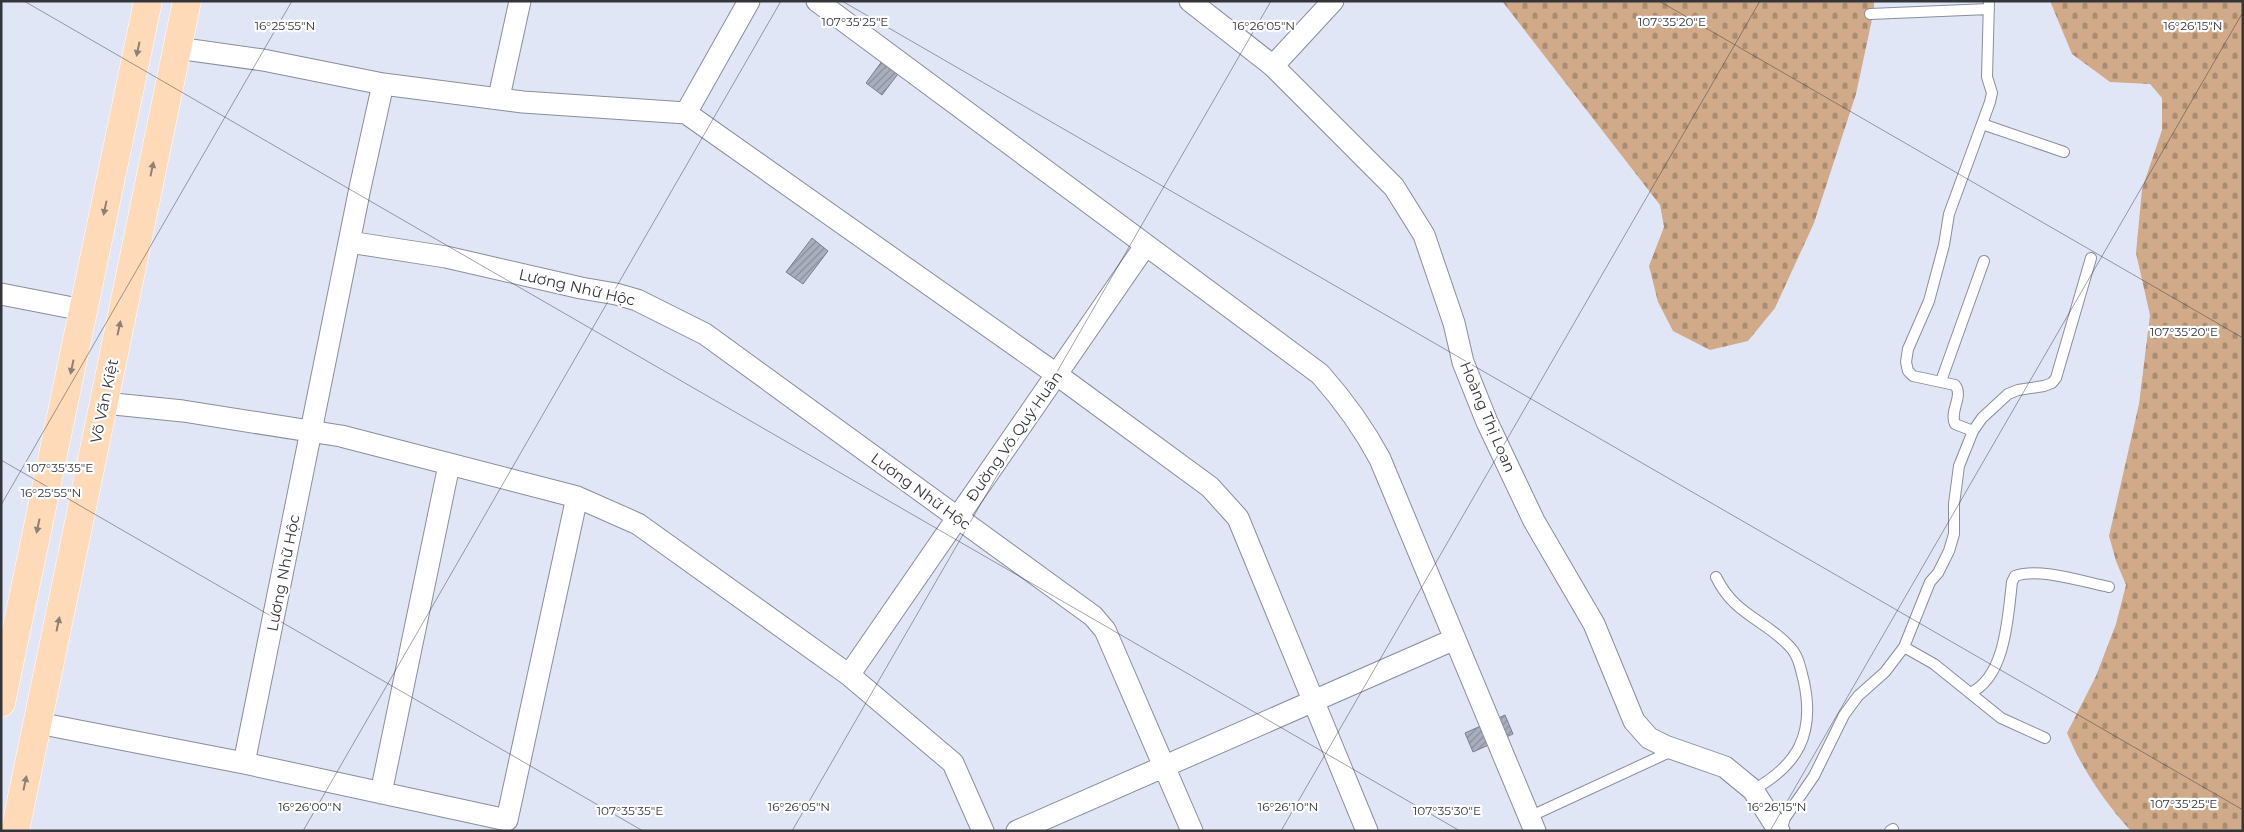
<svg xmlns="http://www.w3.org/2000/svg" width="2244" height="832" font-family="Montserrat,sans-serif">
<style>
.cemetery{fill:url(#cemetery-stones)}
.building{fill:url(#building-hatch);stroke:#7b7f8d}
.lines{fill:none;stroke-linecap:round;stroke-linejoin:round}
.lane-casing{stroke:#898e9c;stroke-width:12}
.street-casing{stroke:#898e9c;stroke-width:23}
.primary-casing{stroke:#fff;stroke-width:29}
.lane{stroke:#fff;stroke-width:10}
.street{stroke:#fff;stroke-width:21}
.primary{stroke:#ffdab9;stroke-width:28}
.oneway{fill:#8f7f74}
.ticks{fill:none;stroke:#33353b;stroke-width:1;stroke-opacity:0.45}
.labels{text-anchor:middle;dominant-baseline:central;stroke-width:4.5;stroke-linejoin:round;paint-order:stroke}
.street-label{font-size:15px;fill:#33353b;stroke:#fff}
.ticks-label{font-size:12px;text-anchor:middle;fill:#33353b;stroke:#fff;stroke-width:4.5;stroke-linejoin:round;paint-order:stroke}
</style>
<defs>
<pattern id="cemetery-stones" width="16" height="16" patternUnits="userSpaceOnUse" patternTransform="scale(1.25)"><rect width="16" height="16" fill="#d1ab89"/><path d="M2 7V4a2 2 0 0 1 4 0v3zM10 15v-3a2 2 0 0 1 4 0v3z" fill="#aa8c71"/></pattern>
<pattern id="building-hatch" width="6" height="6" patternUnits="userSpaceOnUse" patternTransform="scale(1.25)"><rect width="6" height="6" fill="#a9aebd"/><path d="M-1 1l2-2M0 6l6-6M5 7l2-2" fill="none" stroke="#8a8e9b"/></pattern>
</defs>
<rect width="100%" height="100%" fill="#e1e6f6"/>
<path class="cemetery" d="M1502,1H1874V10L1856,94L1814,223L1775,308L1748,341L1710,350L1673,331L1658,302L1649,266L1664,227L1660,205Z
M2050,1H2243V831H2131C2105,803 2082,769 2067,733L2096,676L2116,624L2126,585L2116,561L2109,536L2139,404L2150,315L2136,253L2142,189L2162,130V98L2150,84L2110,82L2072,54Z"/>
<path class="building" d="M888,53L907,62L882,95L866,83Z
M812,238L828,251L803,284L786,272Z
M1505,715L1513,734L1473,752L1465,733Z"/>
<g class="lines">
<defs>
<path id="lane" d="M1870,14L1989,9
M1982,124L2064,152
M1941,381L1984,261
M1973,431L1955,424C1949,411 1964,396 1955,385L1913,376L1908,371L1906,362L1908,349L1929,301L1944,245L1949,214L1990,102L1992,93L1987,77L1989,1
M1716,577C1735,616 1765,619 1790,647C1799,656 1801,671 1804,682C1815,734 1798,765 1753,790
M1904,647L1930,582L1938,573L1949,551L1954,534V504L1959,466L1973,431L1982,418L2008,394L2018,390L2044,386L2052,383L2056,378L2091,258
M1970,693L2001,718L2045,738
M1529,817L1674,750
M1781,831L1785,818L1814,776L1844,715L1858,696L1885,672L1904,647L1934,664L1970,693C2006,677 2008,615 2012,582L2015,576C2039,567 2084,582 2109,587
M1890,831L1893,829"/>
<path id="street" d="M817,1L1320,374C1343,400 1363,427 1380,459L1535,831
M1190,1L1273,66L1394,187L1424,235L1454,323L1463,362L1487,422L1534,521L1594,624L1634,721L1649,738L1665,746L1725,767L1753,790L1779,831
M177,48L263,60L383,84L523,102L686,113L1056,374L1210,487L1238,518L1367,831
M1273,66L1333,1
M499,97L520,1
M686,113L749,1
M349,242L446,257L581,288L616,294L637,300L705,334L1093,616L1105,630L1192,831
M1,294L83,310
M104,403L183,411L341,436L577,497L638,524L849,675L953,763L983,831
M849,675L1145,246
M38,723L244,763L507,820L577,497
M244,763L360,188L383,84
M381,793L449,465
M1017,831L1455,639"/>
<path id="primary" d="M1,703L148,1
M15,831L187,1"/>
</defs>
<use href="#lane" class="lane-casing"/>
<use href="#street" class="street-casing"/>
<use href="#primary" class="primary-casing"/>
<use href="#lane" class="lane"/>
<use href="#street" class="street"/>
<use href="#primary" class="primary"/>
</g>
<defs><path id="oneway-solid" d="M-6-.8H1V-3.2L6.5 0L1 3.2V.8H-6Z" transform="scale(1.25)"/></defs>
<g class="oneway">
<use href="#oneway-solid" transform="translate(138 49) rotate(102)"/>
<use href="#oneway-solid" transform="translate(152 169) rotate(-78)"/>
<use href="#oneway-solid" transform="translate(105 208) rotate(102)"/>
<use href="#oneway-solid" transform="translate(119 328) rotate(-78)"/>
<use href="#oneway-solid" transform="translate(72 367) rotate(102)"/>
<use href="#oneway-solid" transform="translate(38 526) rotate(102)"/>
<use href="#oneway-solid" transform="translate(58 624) rotate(-78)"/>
<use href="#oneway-solid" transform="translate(25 783) rotate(-78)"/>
</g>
<path class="ticks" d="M24,1L1460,831M842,1L2243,810M1659,1L2243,338M1,460L643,831M1,505L292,1M303,831L781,1M792,831L1271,1M1281,831L1760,1M1770,831L2243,12"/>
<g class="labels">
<g class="street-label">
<text transform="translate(577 287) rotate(13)">Lương Nhữ Hộc</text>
<text transform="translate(104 401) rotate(-78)">Võ Văn Kiệt</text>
<text transform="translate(1488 417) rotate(67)">Hoàng Thị Loan</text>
<text transform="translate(1014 436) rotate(-55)">Đường Võ Quý Huân</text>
<text transform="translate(921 491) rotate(36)">Lương Nhữ Hộc</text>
<text transform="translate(283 573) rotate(-79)">Lương Nhữ Hộc</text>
</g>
</g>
<g class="ticks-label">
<text x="855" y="26">107°35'25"E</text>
<text x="1672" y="26">107°35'20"E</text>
<text x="2193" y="30">16°26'15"N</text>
<text x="1264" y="30">16°26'05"N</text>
<text x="285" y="30">16°25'55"N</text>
<text x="2184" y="336">107°35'20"E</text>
<text x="60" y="472">107°35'35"E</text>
<text x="51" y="497">16°25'55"N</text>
<text x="2184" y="808">107°35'25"E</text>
<text x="310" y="811">16°26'00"N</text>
<text x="799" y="811">16°26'05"N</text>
<text x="1288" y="811">16°26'10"N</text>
<text x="1777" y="811">16°26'15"N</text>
<text x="630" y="815">107°35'35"E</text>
<text x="1447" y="815">107°35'30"E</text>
</g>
<rect width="2244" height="832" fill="none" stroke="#33353b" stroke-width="5"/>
</svg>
